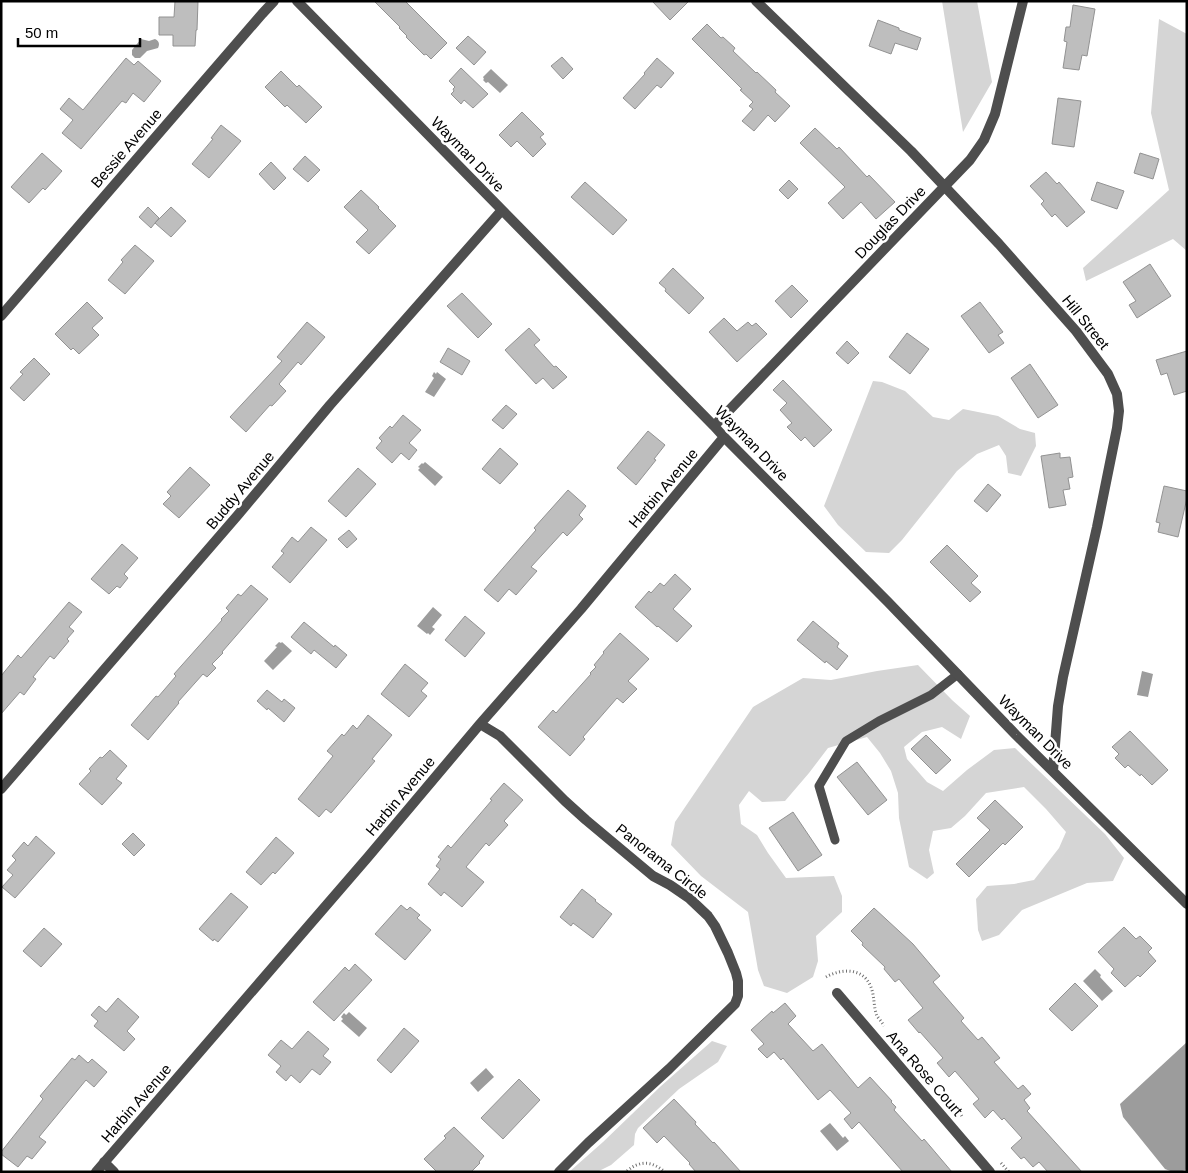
<svg xmlns="http://www.w3.org/2000/svg" width="1188" height="1173" font-family="Helvetica,sans-serif">
<style>
.green{fill:#d5d5d5}
.water{fill:#9c9c9c}
.building{fill:#bebebe;stroke:#929292}
.lines{fill:none;stroke-linecap:round;stroke-linejoin:round}
.path{stroke:#707070;stroke-width:3;stroke-dasharray:1 2.5;stroke-linecap:butt}
.lane{stroke:#4e4e4e;stroke-width:9}
.street{stroke:#4e4e4e;stroke-width:10}
.labels{text-anchor:middle;dominant-baseline:central;stroke-width:5;stroke-linejoin:round;paint-order:stroke}
.street-label{font-size:15px;fill:#000;stroke:#fff}
</style>
<rect width="100%" height="100%" fill="#fff"/>
<path class="green" d="M942,1H977L992,82L963,132Z
M1159,19L1187,34V251L1173,239L1086,281L1083,268L1169,190L1151,113Z
M873,381L882,382L905,391L933,417L949,420L963,409L998,416L1020,429L1035,433L1036,446L1021,476L1008,473L1006,456L999,445L977,454L957,471L902,540L889,553L866,552L838,525L824,506Z
M918,665L952,700L970,716L961,739L942,727L922,732L904,747L907,759L927,782L943,791L967,770L994,750L1015,748L1105,834L1124,858L1113,881L1087,883L1022,910L999,935L982,941L978,930L976,899L987,886L1014,884L1034,880L1059,848L1066,832L1046,809L1024,787L986,793L965,816L951,828L933,831L929,850L934,873L927,879L909,867L899,818L898,793L891,771L880,753L867,737L828,748L809,773L785,801L762,802L749,791L739,805L741,824L757,835L768,853L786,878L834,876L842,896V912L816,936L818,961L813,977L787,993L764,986L758,970L748,912L701,876L671,845L675,822L753,707L803,678L831,680L877,671Z
M712,1041L727,1046L718,1062L679,1089L638,1128L635,1134L634,1145L611,1165L597,1172H569L603,1142L661,1086Z"/>
<path class="water" d="M141,39L149,41L155,39C159,41 160,44 158,48L147,51L140,58H135L132,55V50Z
M491,69L508,85L500,93L488,82L486,83L483,80L484,79L483,77Z
M434,372L436,374L437,372L446,379L434,397L425,392L434,378L432,376Z
M425,462L443,477L435,486L418,470L420,468L418,467L422,463L423,464Z
M433,607L442,615L432,627L435,629L430,635L428,633L427,634L417,626Z
M279,642L281,643L282,642L292,651L273,670L264,661L277,647L275,646Z
M1142,671L1153,674L1148,697L1137,695Z
M1095,969L1101,975L1100,977L1113,991L1102,1001L1083,981Z
M349,1012L367,1028L359,1037L341,1021L343,1019L341,1017L344,1013L346,1015Z
M1187,1042V1169C1181,1173 1171,1172 1165,1169L1123,1117L1120,1104Z
M486,1068L494,1077L478,1092L470,1083Z
M830,1123L843,1138L845,1136L849,1141L837,1151L820,1131Z"/>
<path class="building" d="M175,1H198L197,30H196L195,46H173V35H159V17H174Z
M374,1H405L447,43L431,59L426,54L424,55L406,37L407,36L399,28L400,27Z
M652,1H689L670,20Z
M1073,5L1095,9L1087,56L1082,55L1079,70L1063,68L1067,42L1064,41L1066,27H1070Z
M878,20L899,28V30L921,38L917,50L895,43L891,54L869,46Z
M707,24L721,38L723,37L735,48L733,51L756,73L757,72L776,90L775,92L790,106L775,122L768,115L754,131L742,121L753,109L749,106L753,102L740,90L742,89L692,39Z
M468,36L486,52L474,65L456,48Z
M562,57L573,69L563,79L551,66Z
M126,58L134,65L138,61L161,81L144,102L133,93L126,103L122,101L81,149L62,133L73,120L60,109L69,98L83,110Z
M657,58L674,73L661,88L657,85L635,109L623,98L645,74L644,73Z
M461,68L488,94L473,108L464,100L461,104L451,94L454,91L453,89L455,87L449,81Z
M281,71L297,87L299,85L322,107L306,123L287,105L285,107L265,87Z
M1058,98L1081,101L1074,147L1052,144Z
M522,112L544,134L540,137L546,144L533,157L517,141L511,147L499,135Z
M221,125L241,141L209,178L192,164L213,139L211,138Z
M815,128L837,149L839,147L867,177L869,175L895,202L876,219L861,202L843,219L828,203L845,187L800,143Z
M42,153L62,171L45,190L43,188L29,203L11,187Z
M1140,153L1159,159L1153,179L1134,173Z
M305,156L320,170L308,182L293,169Z
M271,162L286,178L274,190L259,174Z
M1046,172L1057,184L1059,182L1085,212L1067,227L1055,214L1052,217L1041,204L1044,201L1030,186Z
M789,180L798,189L788,199L779,190Z
M585,182L627,220L613,235L571,197Z
M1097,182L1124,191L1117,209L1091,200Z
M361,190L379,207L378,208L396,226L369,254L356,242L368,230L344,207Z
M148,207L159,218L151,228L139,217Z
M171,207L186,221L171,237L155,223Z
M135,245L154,261L125,294L108,280L123,262L121,260Z
M1150,264L1171,296L1137,318L1129,305L1136,301L1123,282Z
M673,268L704,298L689,314L665,291L666,289L659,283Z
M792,285L808,301L791,318L775,301Z
M462,293L492,324L478,338L447,306Z
M87,302L103,318L92,328L99,335L79,354L73,348L71,350L55,334Z
M980,302L1003,332L998,335L1004,343L989,353L961,316Z
M724,318L737,331L748,322L752,326L756,323L767,334L737,362L709,332Z
M307,322L325,337L301,365L298,362L279,384L286,391L272,406L270,405L246,432L230,417L282,361L277,357Z
M529,328L540,340L534,345L554,367L556,366L567,377L553,389L543,378L536,384L505,350Z
M907,333L929,349L910,374L889,357Z
M847,341L859,353L848,364L836,353Z
M448,348L470,361L462,375L440,362Z
M1187,351V391L1174,395L1167,373L1161,375L1156,360Z
M34,358L50,374L24,401L10,388L23,374L20,372Z
M1030,364L1058,405L1038,418L1011,378Z
M783,380L832,430L814,447L805,437L801,441L787,427L792,423L780,410L787,403L773,390Z
M506,405L517,414L503,429L492,420Z
M403,415L421,430L409,443L417,450L409,460L401,453L392,463L376,448L382,441L379,438L390,426L392,428Z
M648,431L665,445L654,459L656,460L636,485L617,468Z
M500,448L518,464L500,484L482,469Z
M1060,453V458L1070,457L1073,477L1068,478L1070,489L1063,490L1066,505L1049,508L1041,456Z
M190,467L210,485L179,518L163,504L171,496L167,492Z
M358,468L376,484L346,517L328,501Z
M988,484L1001,495L987,512L974,501Z
M1164,486L1187,491V498L1178,537L1158,532L1160,523L1156,522Z
M568,490L586,506L579,515L583,519L567,536L563,532L531,567L537,571L516,595L509,589L498,602L484,590L536,530L534,528Z
M311,527L327,540L290,583L272,567L284,553L281,551L292,537L298,542Z
M349,530L357,539L347,548L338,539Z
M122,544L138,558L124,574L128,578L120,588L117,586L109,594L91,579Z
M947,545L978,576L971,583L981,592L970,602L930,562Z
M675,574L691,589L673,609L692,626L677,642L658,626L657,627L635,607L649,591L651,593L660,583L664,586Z
M251,585L268,599L222,652L223,653L212,664L216,668L207,677L203,674L178,702L179,703L148,740L131,725L156,696L158,697L176,676L174,674L222,620L221,619L229,611L226,608L238,594L241,596Z
M69,602L82,612L69,627L74,631L67,639L69,641L54,659L50,656L33,677L36,679L24,695L20,692L1,714V676L18,655L21,658Z
M465,616L485,633L465,657L445,640Z
M813,621L839,643L837,647L848,656L837,670L826,661L825,663L797,640Z
M304,622L334,647L335,645L347,655L336,668L314,650L311,654L291,637Z
M620,633L649,659L628,681L637,689L623,703L617,698L583,737L585,739L570,756L538,727L553,710L556,713L591,674L590,673L596,667L594,665L604,653L603,652Z
M405,664L428,683L421,691L427,696L409,717L381,694Z
M267,690L282,702L284,699L295,708L284,722L268,708L267,710L257,701Z
M368,715L392,735L372,759L375,761L331,813L326,809L319,817L298,799L333,756L327,751L342,734L344,736L353,725L357,729Z
M1130,731L1168,770L1152,785L1141,774L1140,776L1128,765L1125,768L1115,758L1119,754L1112,747Z
M926,735L951,760L936,774L911,749Z
M110,750L127,766L116,779L122,783L102,805L79,784L91,771L89,769L100,757L102,758Z
M857,762L887,800L868,815L837,777Z
M504,783L523,800L504,821L508,825L489,846L486,843L466,867L484,882L462,907L444,892L441,896L428,884L440,869L436,866L441,859L438,857L448,845L451,848L492,800L490,799Z
M995,800L1023,827L1005,845L1003,843L969,877L956,864L990,830L977,818Z
M793,812L822,855L798,871L769,828Z
M133,833L145,845L134,856L122,844Z
M36,836L55,853L15,898L2,887L13,875L7,870L16,860L12,856L24,842L28,846Z
M276,837L294,853L275,874L273,872L261,885L246,872Z
M582,889L596,900L595,901L612,914L593,938L573,923L571,926L560,917Z
M231,893L248,907L218,942L214,939L213,941L199,929Z
M401,905L407,910L410,907L420,915L417,918L431,930L405,960L375,934Z
M874,908L913,944L940,976L933,982L964,1018L961,1021L978,1040L982,1037L1000,1058L994,1062L1018,1089L1023,1085L1031,1094L1024,1100L1030,1108L1027,1111L1082,1172H1048L1039,1162L1033,1167L1024,1157L1021,1159L1011,1148L1022,1138L1004,1118L1002,1120L993,1110L985,1118L973,1104L979,1099L955,1071L949,1077L937,1063L943,1058L920,1032L919,1033L908,1020L923,1008L899,979L895,982L884,969L885,967L862,945L863,943L851,931Z
M1124,927L1136,939L1140,936L1152,948L1148,952L1156,961L1140,977L1138,975L1125,987L1111,973L1114,969L1098,952Z
M44,928L62,944L41,967L23,951Z
M355,964L372,980L334,1021L313,1002L345,967L349,971Z
M1075,983L1098,1006L1072,1031L1049,1009Z
M118,998L139,1017L127,1031L135,1039L124,1051L94,1026L98,1021L91,1015L99,1006L106,1012Z
M785,1003L796,1016L788,1024L813,1051L822,1044L858,1088L870,1077L892,1101L891,1102L896,1107L894,1110L922,1141L924,1139L952,1172H903L859,1122L852,1129L844,1119L851,1113L830,1090L818,1100L783,1058L781,1060L774,1052L767,1058L758,1049L764,1044L751,1030L772,1011L773,1013Z
M404,1028L419,1041L391,1073L377,1060Z
M308,1031L329,1049L323,1056L331,1062L320,1075L312,1069L300,1083L291,1075L286,1081L276,1072L281,1066L268,1055L281,1040L292,1049Z
M79,1055L88,1063L92,1059L107,1072L94,1087L86,1080L39,1137L46,1142L32,1159L27,1156L18,1167L1,1154V1152L43,1099L40,1096L72,1058L75,1060Z
M519,1079L540,1100L503,1139L481,1118Z
M674,1099L696,1122L695,1124L713,1143L714,1142L741,1172H696L689,1164L690,1163L664,1136L657,1143L643,1128Z
M454,1127L484,1156L479,1162L480,1163L471,1172H437L424,1159L446,1138L444,1136Z"/>
<g class="lines">
<path class="path" d="M826,977C840,969 862,967 870,985C875,995 873,1006 877,1016C879,1019 882,1022 884,1026
M950,1102L959,1111L963,1118
M1001,1163L1009,1172
M627,1171C640,1160 652,1161 665,1172"/>
<path class="lane" d="M835,840L819,786L846,741L879,721L931,695L958,674"/>
<path class="street" d="M297,1L714,426L724,437L888,602L1016,735L1187,904
M756,1L911,151L999,244L1076,331L1108,374L1117,394L1119,411L1117,428L1097,527L1063,677L1058,706L1053,771
M1,316L262,14L274,1
M714,426L970,160L984,140L995,114L1023,1
M480,724L500,736L565,801L586,820L653,876L670,885L689,898L708,916L715,926L728,953L736,973L738,981V996L735,1004L669,1069L588,1143L559,1172
M1,789L237,516L330,405L502,210
M837,993L990,1172
M104,1162L114,1172
M96,1172L368,857L480,724L581,609L724,437"/>
</g>
<g class="labels">
<g class="street-label">
<text transform="translate(126 148) rotate(-49)">Bessie Avenue</text>
<text transform="translate(468 154) rotate(46)">Wayman Drive</text>
<text transform="translate(890 222) rotate(-46)">Douglas Drive</text>
<text transform="translate(1086 322) rotate(51)">Hill Street</text>
<text transform="translate(752 443) rotate(46)">Wayman Drive</text>
<text transform="translate(663 488) rotate(-50)">Harbin Avenue</text>
<text transform="translate(240 490) rotate(-50)">Buddy Avenue</text>
<text transform="translate(1036 732) rotate(45)">Wayman Drive</text>
<text transform="translate(400 796) rotate(-50)">Harbin Avenue</text>
<text transform="translate(662 861) rotate(38)">Panorama Circle</text>
<text transform="translate(925 1073) rotate(49)">Ana Rose Court</text>
<text transform="translate(136 1103) rotate(-49)">Harbin Avenue</text>
</g>
</g>
<rect width="1188" height="1173" fill="none" stroke="#000000" stroke-width="5"/>
<path d="M18 38v8h122v-8" fill="none" stroke="#000000" stroke-width="2.5"/>
<text x="25" y="38" font-size="15" fill="#000000" stroke="#ffffff" stroke-width="4" paint-order="stroke">50 m</text>
</svg>
